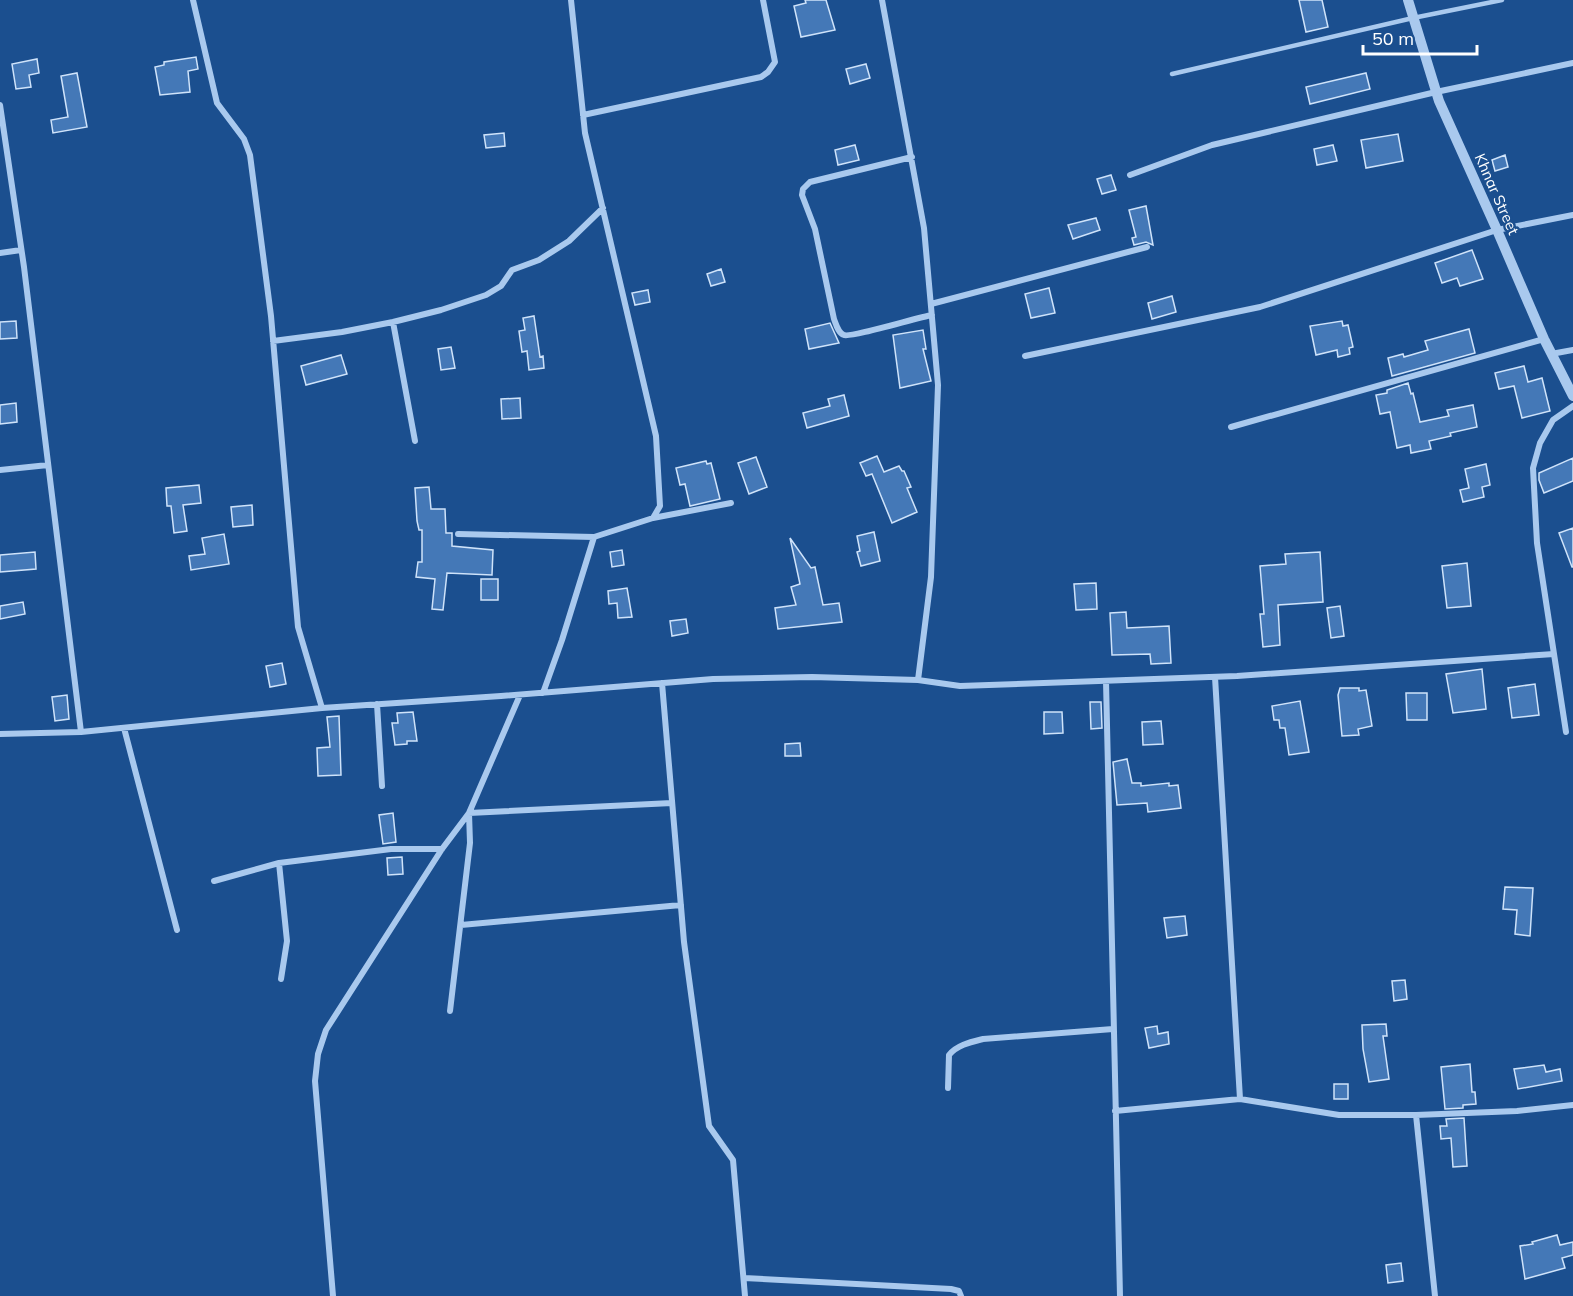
<svg xmlns="http://www.w3.org/2000/svg" width="1573" height="1296" font-family="Mulish,sans-serif">
<style>
.building{fill:#4478b7;stroke:#cfe3fa;stroke-width:1.5}
.lines{fill:none;stroke-linecap:round;stroke-linejoin:round}
.service{stroke:#a9c9ee;stroke-width:4.5}
.minor{stroke:#a9c9ee;stroke-width:6}
.tertiary{stroke:#a9c9ee;stroke-width:10}
.labels{text-anchor:middle;dominant-baseline:central;stroke-width:5;stroke-linejoin:round;paint-order:stroke}
.street-label{font-size:15px;fill:#fff;stroke:#1b4f8f}
</style>
<rect width="100%" height="100%" fill="#1b4f8f"/>
<path class="building" d="M805,0H826L835,30L801,37L794,6L806,3Z
M1299,0H1322L1328,27L1306,32Z
M196,57L198,69L188,71L190,92L160,95L155,67L164,65V62Z
M37,59L39,73L29,75L31,87L16,89L12,64Z
M866,64L870,78L850,84L846,69Z
M77,73L87,127L53,133L51,120L68,117L61,76Z
M1366,73L1370,89L1310,104L1306,87Z
M504,133L505,146L486,148L484,135Z
M1398,134L1403,161L1366,168L1361,140Z
M855,145L859,160L838,165L835,150Z
M1333,145L1337,161L1317,165L1314,149Z
M1505,155L1508,167L1495,171L1492,160Z
M1111,175L1116,190L1102,194L1097,179Z
M1146,206L1153,245L1146,242L1134,245L1132,238L1136,237L1129,210Z
M1096,218L1100,230L1073,239L1068,225Z
M1472,250L1483,279L1460,286L1457,278L1442,283L1435,263Z
M721,269L725,282L711,286L707,274Z
M1049,288L1055,313L1031,318L1025,294Z
M648,290L650,302L635,305L632,293Z
M1172,296L1176,312L1152,319L1148,303Z
M534,316L540,357L543,356L544,368L529,370L527,351L522,352L519,331L525,330L523,318Z
M16,321L17,338L0,339V322Z
M1342,321L1343,326L1348,325L1353,347L1349,348L1350,354L1338,357L1337,350L1316,355L1310,326Z
M830,323L839,343L809,349L805,329Z
M1469,329L1475,353L1392,376L1388,358L1403,354L1404,357L1428,350L1425,341Z
M923,330L926,349H923L931,381L900,388L893,335Z
M451,347L455,368L441,370L438,349Z
M341,355L347,374L306,385L301,366Z
M1524,366L1528,382L1542,378L1550,411L1522,418L1514,386L1499,389L1495,373Z
M1408,383L1411,394L1413,393L1420,422L1449,416L1447,410L1473,405L1477,427L1450,433L1451,436L1429,441L1431,449L1411,453L1410,445L1397,448L1390,412L1380,414L1376,395L1387,393V390Z
M844,395L849,416L807,428L803,413L830,406L828,399Z
M520,398L521,418L502,419L501,399Z
M16,403L17,422L0,424V405Z
M877,456L884,472L899,466L902,471H904L911,487L907,488L917,512L892,523L872,474L866,476L860,463Z
M756,457L767,487L749,494L738,463Z
M1573,458V481L1544,493L1539,480V473Z
M706,461L707,464L711,463L720,499L690,506L685,484L680,485L676,468Z
M1486,464L1490,485L1482,487L1484,497L1463,502L1460,490L1469,488L1465,469Z
M199,485L201,503L183,505L187,531L174,533L171,506H167L166,488Z
M429,487L431,509H445L446,533H452V546L493,550L492,575L447,573L443,610L432,609L435,579L416,577L418,562H422V530H419L417,521L415,488Z
M252,505L253,525L233,527L231,507Z
M1573,528V567H1572L1559,533Z
M874,532L880,561L861,566L857,552L860,551L857,536Z
M224,534L229,564L191,570L189,556L205,554L202,538Z
M790,538L811,568L815,567L823,605L839,603L842,622L778,629L775,608L796,605L791,587L800,584Z
M622,550L624,565L612,567L610,552Z
M35,552L36,569L0,572V555Z
M1320,552L1323,602L1278,605L1280,645L1263,647L1260,614H1264L1260,566L1286,564L1285,554Z
M1467,563L1471,606L1447,608L1442,566Z
M481,579H498V600H481Z
M1096,583L1097,609L1076,610L1074,584Z
M627,588L632,617L618,618L617,603L609,604L608,591Z
M23,602L25,614L0,619V606Z
M1340,606L1344,636L1331,638L1327,608Z
M1126,612L1127,628L1169,626L1171,663L1151,664L1150,654L1112,655L1110,613Z
M686,619L688,633L672,636L670,621Z
M282,663L286,684L270,687L266,666Z
M1482,669L1486,709L1453,713L1446,674Z
M1535,684L1539,715L1512,718L1508,688Z
M1340,688H1359V691L1366,690L1372,726L1358,729L1359,735L1342,736L1338,695Z
M1406,693H1427V720H1407Z
M67,695L69,719L55,721L52,697Z
M1300,701L1309,752L1289,755L1285,728H1280L1279,720H1274L1272,706Z
M1090,702H1101L1102,728L1091,729Z
M413,712L417,741H407V744L395,745L392,723H398L397,713Z
M1044,712H1062L1063,733L1044,734Z
M339,716L341,775L318,776L317,748L330,747L327,717Z
M1161,721L1163,744L1143,745L1142,722Z
M800,743L801,756H785V744Z
M1127,759L1132,783H1141V786L1169,783V786L1178,785L1181,808L1148,812L1147,803L1117,805L1113,762Z
M393,813L396,842L383,844L379,815Z
M402,857L403,874L388,875L387,858Z
M1505,887L1533,888L1530,936L1515,934L1517,910L1503,909Z
M1185,916L1187,935L1167,938L1164,918Z
M1405,980L1407,999L1394,1001L1392,981Z
M1386,1024L1387,1036H1383L1389,1079L1369,1082L1363,1049L1362,1025Z
M1157,1026L1158,1034L1168,1032L1169,1044L1149,1048L1145,1028Z
M1470,1064L1472,1092H1475L1476,1104L1463,1105V1108L1445,1109L1441,1067Z
M1544,1065L1546,1072L1560,1069L1562,1081L1518,1089L1514,1069Z
M1334,1084H1348V1099H1334Z
M1464,1118L1467,1166L1453,1167L1451,1138L1441,1139L1440,1126H1447L1446,1119Z
M1557,1235L1560,1245L1573,1242V1255L1562,1258L1565,1268L1525,1279L1520,1246L1533,1244L1532,1242Z
M1401,1263L1403,1281L1388,1283L1386,1265Z"/>
<g class="lines">
<path class="service" d="M1172,74L1413,18L1502,0"/>
<path class="minor" d="M193,0L217,103L244,139L250,155L271,316L298,627L322,708
M882,0L924,228L938,385L931,577L918,680
M0,105L24,267L81,732
M583,115L761,77L768,72L775,62L763,0
M912,157L810,182L803,189L802,195L815,229L834,319C836,324 838,333 844,335C850,338 919,317 932,315
M1130,175L1212,145L1436,92L1573,63
M0,253L21,250
M931,304L1147,247
M393,322L415,441
M273,341L342,332L393,322L441,310L486,295L501,286L512,270L539,260L569,241L603,208
M1551,354L1573,350
M1025,356L1260,307L1497,230L1573,215
M1231,427L1544,339
M0,470L48,465
M653,518L731,503
M458,534L594,537L653,518L660,506L656,436L585,133L571,0
M1554,654L1566,732
M1215,677L1240,1099L1339,1115H1416L1517,1111L1573,1105
M1106,681L1120,1296
M662,683L684,942L709,1126L733,1160L745,1296
M543,693L562,640L594,537
M377,704L382,786
M124,728L177,930
M0,734L81,732L322,708L501,696L713,679L812,677L918,680L960,686L1237,676L1554,654L1537,543L1533,468L1540,443L1553,420L1573,406
M279,863L287,941L281,979
M214,881L279,863L391,849H442
M461,925L681,905
M450,1011L470,843L469,813L520,695
M948,1088L949,1055C957,1045 971,1042 983,1039L1113,1029
M1115,1111L1240,1099
M1416,1115L1435,1296
M744,1278L951,1289L959,1291L961,1296
M333,1296L315,1081L318,1054L326,1030L442,849L469,813L672,803"/>
<path class="tertiary" d="M1408,0L1439,101L1497,230L1544,339L1573,396"/>
</g>
<g class="labels">
<g class="street-label">
<text transform="translate(1497 194) rotate(66)">Khnar Street</text>
</g>
</g>
<path d="M1363 45v9h114v-9" fill="none" stroke="#ffffff" stroke-width="3"/>
<text x="1372" y="45" font-size="18" fill="#ffffff" stroke="#1b4f8f" stroke-width="4.5" paint-order="stroke">50 m</text>
</svg>
